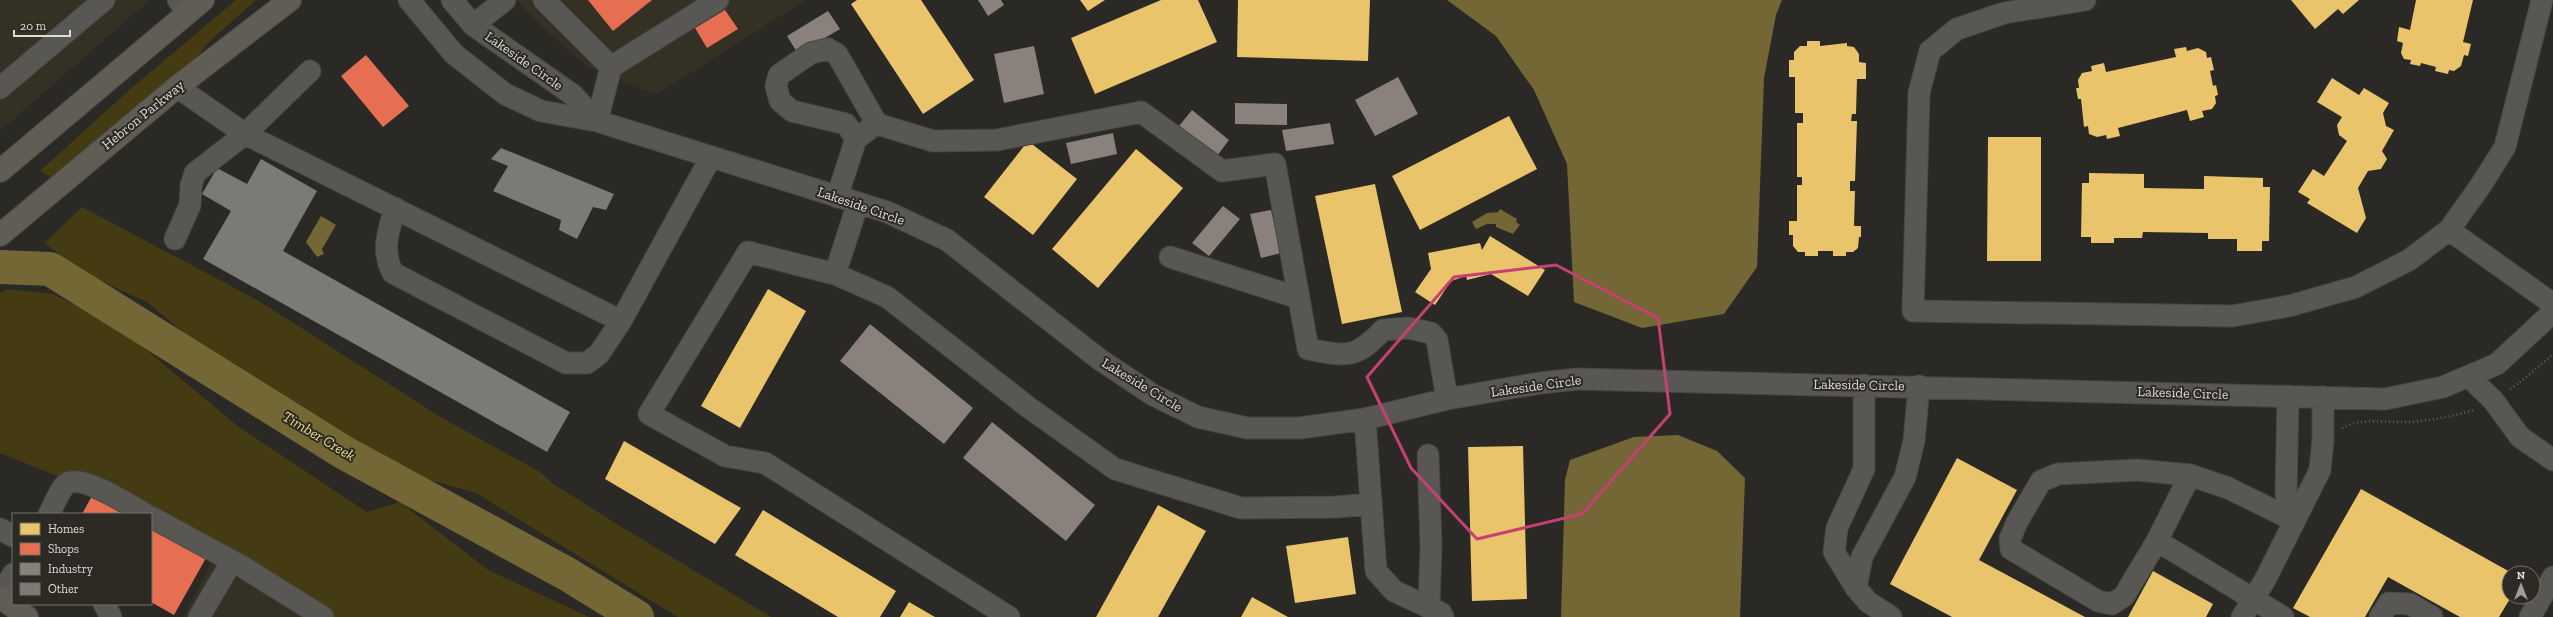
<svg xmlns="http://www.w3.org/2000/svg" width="2553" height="617" font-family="'Zilla Slab',serif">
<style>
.built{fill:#343124}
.green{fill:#453b13}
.water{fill:#726735}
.homes{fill:#e9c46a}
.shops{fill:#e76f51}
.industry{fill:#8a817c}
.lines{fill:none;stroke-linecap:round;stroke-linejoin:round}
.river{stroke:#726735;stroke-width:34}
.building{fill:#7a7a76}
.minor-casing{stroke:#474643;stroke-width:23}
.major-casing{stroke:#474643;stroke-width:24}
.path{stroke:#646360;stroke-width:2.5;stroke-dasharray:1 3;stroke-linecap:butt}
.minor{stroke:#585754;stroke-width:21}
.major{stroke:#5f5d54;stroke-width:22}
.marked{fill:none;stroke:#c83f74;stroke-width:3;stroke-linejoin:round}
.labels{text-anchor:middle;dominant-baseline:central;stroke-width:4;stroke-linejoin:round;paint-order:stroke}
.street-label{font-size:14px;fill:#deddd8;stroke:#2c2a23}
.water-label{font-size:15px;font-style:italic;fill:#efdc89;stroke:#2c2a23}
</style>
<rect width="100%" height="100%" fill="#2a2925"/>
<path class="built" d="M0,0H150L0,131Z
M516,0H806L656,95L589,68L554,38Z
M220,546L339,617H183Z"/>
<path class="green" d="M236,0H256L210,41L191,64L53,178L40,171L127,92Z
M82,207L259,301L442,418L540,472L552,483L620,526L771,617H678L476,493L408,474L336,437L201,347L147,302L83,273L45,243Z
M8,289L53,294L95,315L139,344L239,427L367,512L400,502L488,570L589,617H333L172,522L0,453V293Z"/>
<path class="water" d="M1447,0H1782L1776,15L1764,78L1757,267L1724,314L1642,328L1574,302L1567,164L1534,90L1496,36Z
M1500,209L1517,219L1516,222L1520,225L1513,234L1496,227V224H1487L1476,229L1472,222L1487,213L1498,212Z
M321,216L336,225L322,249L324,254L317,257L306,242Z
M1678,435L1717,451L1745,478L1740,617H1561L1565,480L1570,460L1634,437Z"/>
<path class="homes" d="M857,0H921L974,80L923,114L851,4Z
M1080,0H1105L1088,11Z
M1161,0H1198L1217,42L1095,94L1071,38Z
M1238,0H1370L1368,61L1237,57Z
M2291,0H2359L2343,14L2338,9L2315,29Z
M2416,0H2473L2463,42L2471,44L2468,56L2464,55L2461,66L2454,71L2449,70L2448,74L2435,71L2436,67L2421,63L2420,66L2410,64L2411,60L2404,59L2401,53L2403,43L2397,41L2399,27L2410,30Z
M1807,41H1820V46L1847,43V46L1854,47L1859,54V62L1866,63V79H1857L1856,114H1852L1851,121H1857L1855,181H1850V191H1855L1854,226H1861V237H1859L1858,248L1853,252H1846V256H1833V251H1818V256H1805V252H1798L1793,246V235H1789V221H1797V185H1802V177H1797V123H1803V113H1795V77H1789V60H1794V52L1800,46H1807Z
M2186,47L2187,51L2198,48L2206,52L2207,58L2211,57L2214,70L2210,71L2213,86L2216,85L2218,95L2215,96L2216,103L2212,109L2202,111L2204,117L2190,121L2187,110L2118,128L2120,136L2107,139L2106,135L2097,137L2089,134L2088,126L2084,127L2081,99H2078L2076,88H2079L2078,80L2082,73L2092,71L2091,66L2104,63L2106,72L2176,57L2174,49Z
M2332,78L2359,95L2364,88L2389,103L2383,113L2386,126L2394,130L2382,151L2387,159L2381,169L2368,171L2358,188L2366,218L2357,233L2307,203L2310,199L2298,192L2313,169L2324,176L2347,141L2339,135L2337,125L2342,117L2317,102Z
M1509,116L1537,169L1420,230L1392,176Z
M1988,137H2041V261H1987Z
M1028,141L1077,179L1033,235L984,197Z
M1136,149L1183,188L1098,288L1052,249Z
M2089,173L2144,174V188L2204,189V176L2263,178V187H2270L2269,241H2262V251H2237V239H2208V233L2143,232L2142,238H2114V243H2091V237H2081L2082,183H2089Z
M1375,184L1402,312L1342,324L1315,196Z
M1490,236L1545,270L1528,296L1491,274L1467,280L1466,276L1451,281L1435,305L1415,292L1431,269L1428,253L1480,243L1482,250Z
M768,289L806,311L740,428L701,406Z
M624,441L741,508L715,544L605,479Z
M1523,446L1527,599L1472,601L1468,447Z
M1957,458L2017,490L1979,560L2085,617H1952L1890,584Z
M2361,489L2512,573H2509L2511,597L2499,617H2460L2388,577L2365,617H2310L2293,608Z
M1158,505L1206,531L1158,617H1096Z
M763,510L896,591L880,617H838L735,555Z
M1348,537L1356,594L1295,603L1286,546Z
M2153,571L2213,604L2206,617H2128Z
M1252,597L1288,617H1241Z
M909,602L935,617H900Z"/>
<path class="shops" d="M588,0H652L613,31Z
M725,10L738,29L707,48L695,28Z
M366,55L409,106L383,127L341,76Z
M93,494L129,514H82Z
M151,527L206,558L174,615L151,602Z"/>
<path class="industry" d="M978,0H1001L1004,5L988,16Z
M828,11L840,29L798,54L787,36Z
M1034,46L1044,94L1004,103L994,54Z
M1398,77L1418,114L1375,136L1355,100Z
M1235,103L1287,104V125L1235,124Z
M1192,110L1229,140L1217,156L1179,126Z
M1330,123L1334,144L1286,151L1282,130Z
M1113,133L1117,154L1071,164L1066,143Z
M1223,206L1240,219L1209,256L1192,243Z
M1271,210L1281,253L1261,258L1250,214Z
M870,324L973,408L944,444L840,361Z
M992,422L1095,505L1066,541L963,458Z"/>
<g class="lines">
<path class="river" d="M0,267L50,269L343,452L567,574L637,617"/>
</g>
<path class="building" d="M501,148L614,194L606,210L593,207L577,239L559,230L561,220L493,191L508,166L491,159Z
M261,159L317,191L283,251L570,412L547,452L203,259L231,211L202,194L217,168L247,184Z"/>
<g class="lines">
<defs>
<path id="minor" d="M178,0L188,12
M409,0L454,54L505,94L541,111L597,121L887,212L947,240L1099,359L1153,395L1198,417L1247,428H1300L1365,419L1447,399L1540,383L1577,379L2385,399L2443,387L2497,364L2553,312
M452,0L473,25L573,95L597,121
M544,0L611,67L597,121
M2085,0L2004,13L1957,29L1930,51L1919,93L1913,311L2232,316L2289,306L2356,287L2409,260L2449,230L2481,185L2505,147L2542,0
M473,25L505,0
M611,67L718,0
M177,87L245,134L621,321L711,157
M0,88L104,0
M856,139L846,124L792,111L780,101L776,86L779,75L811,53L828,49L837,54L877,124L933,141L997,140L1141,112L1222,171L1275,164L1308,349C1346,356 1354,360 1383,330L1408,328L1431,333L1437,340L1447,399
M837,197L856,139L868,130
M395,208C388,232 381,251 393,273L566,363H587L599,354L621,321
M2449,230L2553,304
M175,239L190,205L191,186L195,173L245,134L310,71
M1170,257L1299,298
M835,274L858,203
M2469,377L2493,400L2520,437L2553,460
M1864,385V469L1837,528L1834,552L1856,588L1868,602L1891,617
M2288,396L2286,494L2293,520
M1365,419L1376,571L1394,591L1441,613L1443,617
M1428,455L1431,546L1429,608
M2190,475L2157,541L2124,596L2112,604L2098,601L2011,549L2010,539L2017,522L2041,481L2058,474L2137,470L2190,475L2228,488L2293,520
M49,514C54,505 59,491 66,484C79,472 131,506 145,514
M151,517L243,567L323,617
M0,529L13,536
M2157,541L2283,617
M1856,588L1862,557L1905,477L1914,441L1919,386
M0,596L13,574
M104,604L111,617
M199,617L232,561
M1009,617L765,463L725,456L649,414L748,252L835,274L887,297L1028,407L1115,469L1241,508L1336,507L1371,504
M2242,617L2265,580L2320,470L2323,440V397
M2380,617L2389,603L2410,604L2432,617
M2530,617L2553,577"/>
<path id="major" d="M0,171L203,0
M0,235L177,87L290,0
M0,597L27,617"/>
</defs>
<use href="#minor" class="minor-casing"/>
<use href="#major" class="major-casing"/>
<path class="path" d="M2510,389L2524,379L2553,354
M2342,428C2361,417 2387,423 2408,422C2431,421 2453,416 2474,410"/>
<use href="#minor" class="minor"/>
<use href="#major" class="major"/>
</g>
<path class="marked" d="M1556,265L1658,318L1670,414L1582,514L1477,539L1411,468L1367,377L1454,277Z"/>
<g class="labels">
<g class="street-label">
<text transform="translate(524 61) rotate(35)">Lakeside Circle</text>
<text transform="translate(143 115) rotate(-39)">Hebron Parkway</text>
<text transform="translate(861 206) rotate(19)">Lakeside Circle</text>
<text transform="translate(1142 385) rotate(31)">Lakeside Circle</text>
<text transform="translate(1859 385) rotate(1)">Lakeside Circle</text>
<text transform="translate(1536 386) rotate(-8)">Lakeside Circle</text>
<text transform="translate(2183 393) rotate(2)">Lakeside Circle</text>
</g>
<g class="water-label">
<text transform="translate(319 436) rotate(31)">Timber Creek</text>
</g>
</g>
<rect x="12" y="513" width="140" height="92" fill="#2c2a23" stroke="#73726b"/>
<rect x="20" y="523" width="20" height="12" fill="#e9c46a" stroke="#73726b"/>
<text x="48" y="533" font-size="12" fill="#deddd8">Homes</text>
<rect x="20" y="543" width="20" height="12" fill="#e76f51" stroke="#73726b"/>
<text x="48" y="553" font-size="12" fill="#deddd8">Shops</text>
<rect x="20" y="563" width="20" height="12" fill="#8a817c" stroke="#73726b"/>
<text x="48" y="573" font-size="12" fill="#deddd8">Industry</text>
<rect x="20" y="583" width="20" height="12" fill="#7a7a76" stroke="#73726b"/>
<text x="48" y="593" font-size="12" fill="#deddd8">Other</text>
<g transform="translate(2521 585)"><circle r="19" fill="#2c2a23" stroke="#73726b"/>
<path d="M0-3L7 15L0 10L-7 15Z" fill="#9f9e99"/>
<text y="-6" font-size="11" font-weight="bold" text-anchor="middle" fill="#deddd8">N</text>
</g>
<path d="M14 30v6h56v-6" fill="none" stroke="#deddd8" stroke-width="2"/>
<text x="20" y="30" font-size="12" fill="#deddd8" stroke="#2c2a23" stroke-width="3" paint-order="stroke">20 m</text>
</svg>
